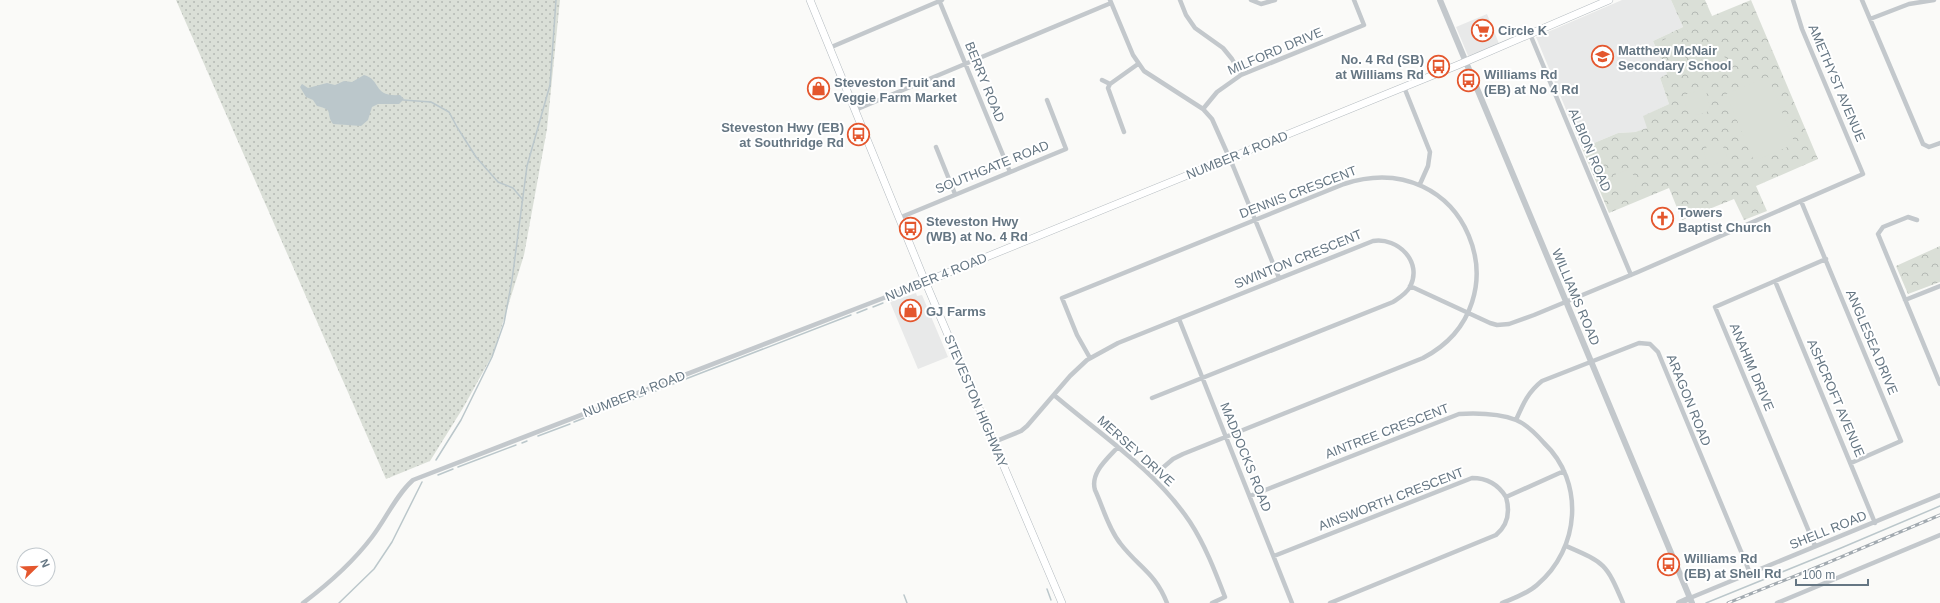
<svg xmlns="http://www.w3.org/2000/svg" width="1940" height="603" font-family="Arial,sans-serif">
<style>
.built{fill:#e8e9e9}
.grass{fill:url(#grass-dots)}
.park{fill:url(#park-crowns)}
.pitch{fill:#dadfd7}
.water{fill:#bbc7cb}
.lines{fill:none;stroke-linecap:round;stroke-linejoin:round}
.stream{stroke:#bbc7cb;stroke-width:1.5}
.secondary-casing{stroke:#b3babf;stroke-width:8}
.minor{stroke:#c3c8cc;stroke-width:4.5}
.tertiary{stroke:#c3c8cc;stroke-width:6}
.secondary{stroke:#fff;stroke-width:7}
.rail-casing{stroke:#a2aab0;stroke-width:3}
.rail{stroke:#fff;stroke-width:1.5;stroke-dasharray:4.5;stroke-linecap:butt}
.labels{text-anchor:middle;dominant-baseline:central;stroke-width:4;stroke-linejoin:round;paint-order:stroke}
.poi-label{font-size:13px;font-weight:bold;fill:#657683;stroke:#fff;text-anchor:start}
.street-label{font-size:13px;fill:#657683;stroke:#fff}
</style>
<defs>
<pattern id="grass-dots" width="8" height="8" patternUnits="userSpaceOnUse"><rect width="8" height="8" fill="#dadfd7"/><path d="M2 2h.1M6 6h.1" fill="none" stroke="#b4b9b4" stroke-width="1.8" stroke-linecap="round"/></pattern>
<pattern id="park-crowns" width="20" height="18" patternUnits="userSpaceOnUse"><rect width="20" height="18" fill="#dadfd7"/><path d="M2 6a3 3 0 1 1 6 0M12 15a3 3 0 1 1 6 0" fill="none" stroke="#b4b9b4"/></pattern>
</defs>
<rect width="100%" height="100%" fill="#fafaf8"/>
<path class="built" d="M1622,0H1671L1683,27L1653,41L1667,74L1660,78L1669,104L1644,116L1648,128L1635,132L1618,133L1582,148L1536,37Z
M1487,14L1500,46L1469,58L1456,27Z
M916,293L917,296L922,295L948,357L918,369L890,302Z"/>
<path class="grass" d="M176,0H560L547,129L524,255L493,354L463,408L430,461L386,479Z"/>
<path class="park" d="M1671,0H1705L1712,16L1751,0L1818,159L1756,186L1767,211L1744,220L1734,199L1682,220L1669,188L1609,213L1582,148L1618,133L1635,132L1647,128L1643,116L1669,104L1660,78L1667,74L1653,41L1683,27Z
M1940,246V282L1908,294L1896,266Z"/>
<path class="pitch" d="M1676,35L1679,42L1664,48L1661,41Z
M1680,44L1683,51L1668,58L1665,51Z
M1713,50L1722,53L1727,61L1726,70L1711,76L1707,75L1701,61L1703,56Z
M1684,54L1687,61L1672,67L1669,60Z
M1768,77L1795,144L1754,161L1726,94Z
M1703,89L1706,91L1710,107L1706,113L1695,115C1686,110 1683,103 1687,94Z
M1715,142L1722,144L1727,157L1726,160L1712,165L1706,160L1704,151L1708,145Z
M1627,170L1635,176C1639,189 1632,190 1621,195L1619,194L1612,180L1616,174Z"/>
<path class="water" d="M364,75C382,80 372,97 400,95L404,99L399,104H378L372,107L368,120L361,126L333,124C325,113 335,110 317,106L313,100L306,97L300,87L302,84L308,88L327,83L335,85L344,81L352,82Z"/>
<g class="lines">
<path class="stream" d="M403,100L431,102L449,112L457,127L476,157L498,182L513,188L523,200
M888,301L893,299
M873,307L883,303
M857,313L867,309
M683,380L851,315
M653,392L678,382
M619,405L647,394
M574,422L615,406
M538,436L570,424
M522,443L527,441
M436,460L461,420L492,357L504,323L512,280L527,166L550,85L556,0
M458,467L516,445
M438,475L453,469
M1047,589L1051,600
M904,595L907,603
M339,603L374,569L392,542L422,482
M1706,603L1841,548L1940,506"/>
<defs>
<path id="secondary" d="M810,0L922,274L1062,603
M925,282L1458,65L1609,0"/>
</defs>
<use href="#secondary" class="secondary-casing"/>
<path class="minor" d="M939,0L1010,172
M1110,0L1133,55L1144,71L1203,109L1212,119L1233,166L1279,278
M1180,0L1186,15L1195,28L1223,48L1232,59L1241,75
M1251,0L1261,4L1275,0
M1862,0L1923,144L1929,147L1940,143
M1870,19L1909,4L1934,0
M1530,34L1631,275
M829,48L942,0
M1102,80L1110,84
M1404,87L1430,152L1428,166L1420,184
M1203,109L1217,92L1241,75L1364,25L1354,0
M855,110L1111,3
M1124,132L1108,88L1110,84L1138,64
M936,147L955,194
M1801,201L1901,441L1851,463
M899,218L1066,149L1047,100
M1917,220L1908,217L1883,227L1878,234L1940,384
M1775,281L1875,523
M1410,286L1490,323L1497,325L1509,324L1534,315L1638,272L1863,174L1802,29L1793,0
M1905,300L1940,286
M1179,319L1292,603
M1090,358L1077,335L1062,298L1344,184C1466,144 1528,303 1423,358L1183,454L1173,459L1152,477
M1054,395C1101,435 1156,471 1190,522C1205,545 1215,571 1225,597L1212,603
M1516,420C1523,404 1528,392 1542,381L1639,343L1650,344L1658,352L1750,573
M994,442L1021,431L1027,426L1070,376L1087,360L1118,343L1373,241C1398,237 1423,262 1410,287C1406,294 1399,298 1393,302L1152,398
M1117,448C1107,459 1090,473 1095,490C1103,507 1108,528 1120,543C1138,567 1155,572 1167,603
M1250,496L1459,414C1477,413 1498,413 1516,420C1526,424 1537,435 1544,443C1585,482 1580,549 1537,585C1527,594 1514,598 1502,603
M1506,497L1564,471
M1566,546C1605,563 1606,563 1623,603
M1815,546L1715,307L1826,259
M1274,556L1472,478C1487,478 1498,484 1506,497C1510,511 1508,525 1496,535L1330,603
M1690,598L1940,495
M303,603C327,585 353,562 372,537C386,519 396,495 413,480L925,282
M1777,603L1940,535"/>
<path class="tertiary" d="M1440,0L1692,603
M1679,603L1690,598"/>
<use href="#secondary" class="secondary"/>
<defs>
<path id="rail" d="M1728,603L1827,563L1940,515"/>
</defs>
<use href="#rail" class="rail-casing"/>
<use href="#rail" class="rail"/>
</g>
<defs>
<symbol id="supermarket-ring" viewBox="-11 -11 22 22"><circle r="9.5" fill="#fff" stroke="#e4572e" stroke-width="1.5"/><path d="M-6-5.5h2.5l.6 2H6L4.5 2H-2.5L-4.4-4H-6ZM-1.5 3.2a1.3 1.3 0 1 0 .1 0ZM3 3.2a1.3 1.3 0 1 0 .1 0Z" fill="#e4572e"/></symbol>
<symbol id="school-ring" viewBox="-11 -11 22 22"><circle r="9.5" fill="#fff" stroke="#e4572e" stroke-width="1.5"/><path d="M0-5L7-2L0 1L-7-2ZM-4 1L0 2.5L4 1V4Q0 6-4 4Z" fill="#e4572e"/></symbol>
<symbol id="bus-ring" viewBox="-11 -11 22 22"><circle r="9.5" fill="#fff" stroke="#e4572e" stroke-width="1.5"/><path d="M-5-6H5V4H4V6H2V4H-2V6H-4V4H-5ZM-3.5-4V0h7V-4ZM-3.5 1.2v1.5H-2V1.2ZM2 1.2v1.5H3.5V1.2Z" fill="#e4572e"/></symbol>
<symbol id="shop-ring" viewBox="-11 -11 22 22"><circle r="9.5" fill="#fff" stroke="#e4572e" stroke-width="1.5"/><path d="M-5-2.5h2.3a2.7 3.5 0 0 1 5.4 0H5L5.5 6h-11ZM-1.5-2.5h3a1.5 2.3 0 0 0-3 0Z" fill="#e4572e"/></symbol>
<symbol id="church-ring" viewBox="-11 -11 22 22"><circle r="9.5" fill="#fff" stroke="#e4572e" stroke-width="1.5"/><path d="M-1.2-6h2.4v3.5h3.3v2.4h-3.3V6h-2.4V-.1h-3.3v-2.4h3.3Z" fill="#e4572e"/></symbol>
</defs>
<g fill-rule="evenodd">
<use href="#supermarket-ring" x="1470" y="18" width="25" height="25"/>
<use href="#school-ring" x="1590" y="44" width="25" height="25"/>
<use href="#bus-ring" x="1426" y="54" width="25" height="25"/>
<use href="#bus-ring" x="1456" y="68" width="25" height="25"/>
<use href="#shop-ring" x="806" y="76" width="25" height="25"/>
<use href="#bus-ring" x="846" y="122" width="25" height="25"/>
<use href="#church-ring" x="1650" y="206" width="25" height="25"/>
<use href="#bus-ring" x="898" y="216" width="25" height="25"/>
<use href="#shop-ring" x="898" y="298" width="25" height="25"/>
<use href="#bus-ring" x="1656" y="552" width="25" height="25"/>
</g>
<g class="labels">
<g class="poi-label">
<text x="1498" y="30">Circle K</text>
<text x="1618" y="50">Matthew McNair<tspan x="1618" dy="15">Secondary School</tspan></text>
<text x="1424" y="59" text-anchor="end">No. 4 Rd (SB)<tspan x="1424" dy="15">at Williams Rd</tspan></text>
<text x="1484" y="74">Williams Rd<tspan x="1484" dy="15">(EB) at No 4 Rd</tspan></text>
<text x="834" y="82">Steveston Fruit and<tspan x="834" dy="15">Veggie Farm Market</tspan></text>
<text x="844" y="127" text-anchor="end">Steveston Hwy (EB)<tspan x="844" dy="15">at Southridge Rd</tspan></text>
<text x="1678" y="212">Towers<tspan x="1678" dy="15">Baptist Church</tspan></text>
<text x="926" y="221">Steveston Hwy<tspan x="926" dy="15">(WB) at No. 4 Rd</tspan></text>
<text x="926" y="311">GJ Farms</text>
<text x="1684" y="558">Williams Rd<tspan x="1684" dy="15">(EB) at Shell Rd</tspan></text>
</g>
<g class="street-label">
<text transform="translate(1275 51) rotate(-23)">MILFORD DRIVE</text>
<text transform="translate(985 82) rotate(68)">BERRY ROAD</text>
<text transform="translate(1837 83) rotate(67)">AMETHYST AVENUE</text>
<text transform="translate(1590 150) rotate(67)">ALBION ROAD</text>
<text transform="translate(1237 155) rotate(-22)">NUMBER 4 ROAD</text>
<text transform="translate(992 167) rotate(-22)">SOUTHGATE ROAD</text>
<text transform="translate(1298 192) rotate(-21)">DENNIS CRESCENT</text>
<text transform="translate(1298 259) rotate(-22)">SWINTON CRESCENT</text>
<text transform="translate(936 277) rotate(-22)">NUMBER 4 ROAD</text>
<text transform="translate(1576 297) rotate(67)">WILLIAMS ROAD</text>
<text transform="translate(1872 342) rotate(67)">ANGLESEA DRIVE</text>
<text transform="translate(1752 367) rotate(67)">ANAHIM DRIVE</text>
<text transform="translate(634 394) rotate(-21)">NUMBER 4 ROAD</text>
<text transform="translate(1836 398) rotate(67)">ASHCROFT AVENUE</text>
<text transform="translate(1689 400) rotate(68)">ARAGON ROAD</text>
<text transform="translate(976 401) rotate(67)">STEVESTON HIGHWAY</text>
<text transform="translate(1387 431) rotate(-21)">AINTREE CRESCENT</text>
<text transform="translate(1136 451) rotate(42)">MERSEY DRIVE</text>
<text transform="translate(1246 457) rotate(68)">MADDOCKS ROAD</text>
<text transform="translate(1391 499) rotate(-21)">AINSWORTH CRESCENT</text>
<text transform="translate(1828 530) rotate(-22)">SHELL ROAD</text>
</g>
</g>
<g transform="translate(36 567) rotate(67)"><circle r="19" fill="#ffffff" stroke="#c1c8cd"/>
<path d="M0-3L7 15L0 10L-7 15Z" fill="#e4572e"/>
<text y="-6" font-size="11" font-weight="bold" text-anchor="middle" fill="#657683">N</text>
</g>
<path d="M1796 579v6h72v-6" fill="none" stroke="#657683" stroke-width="2"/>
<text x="1802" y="579" font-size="12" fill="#657683" stroke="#ffffff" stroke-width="3" paint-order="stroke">100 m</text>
</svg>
